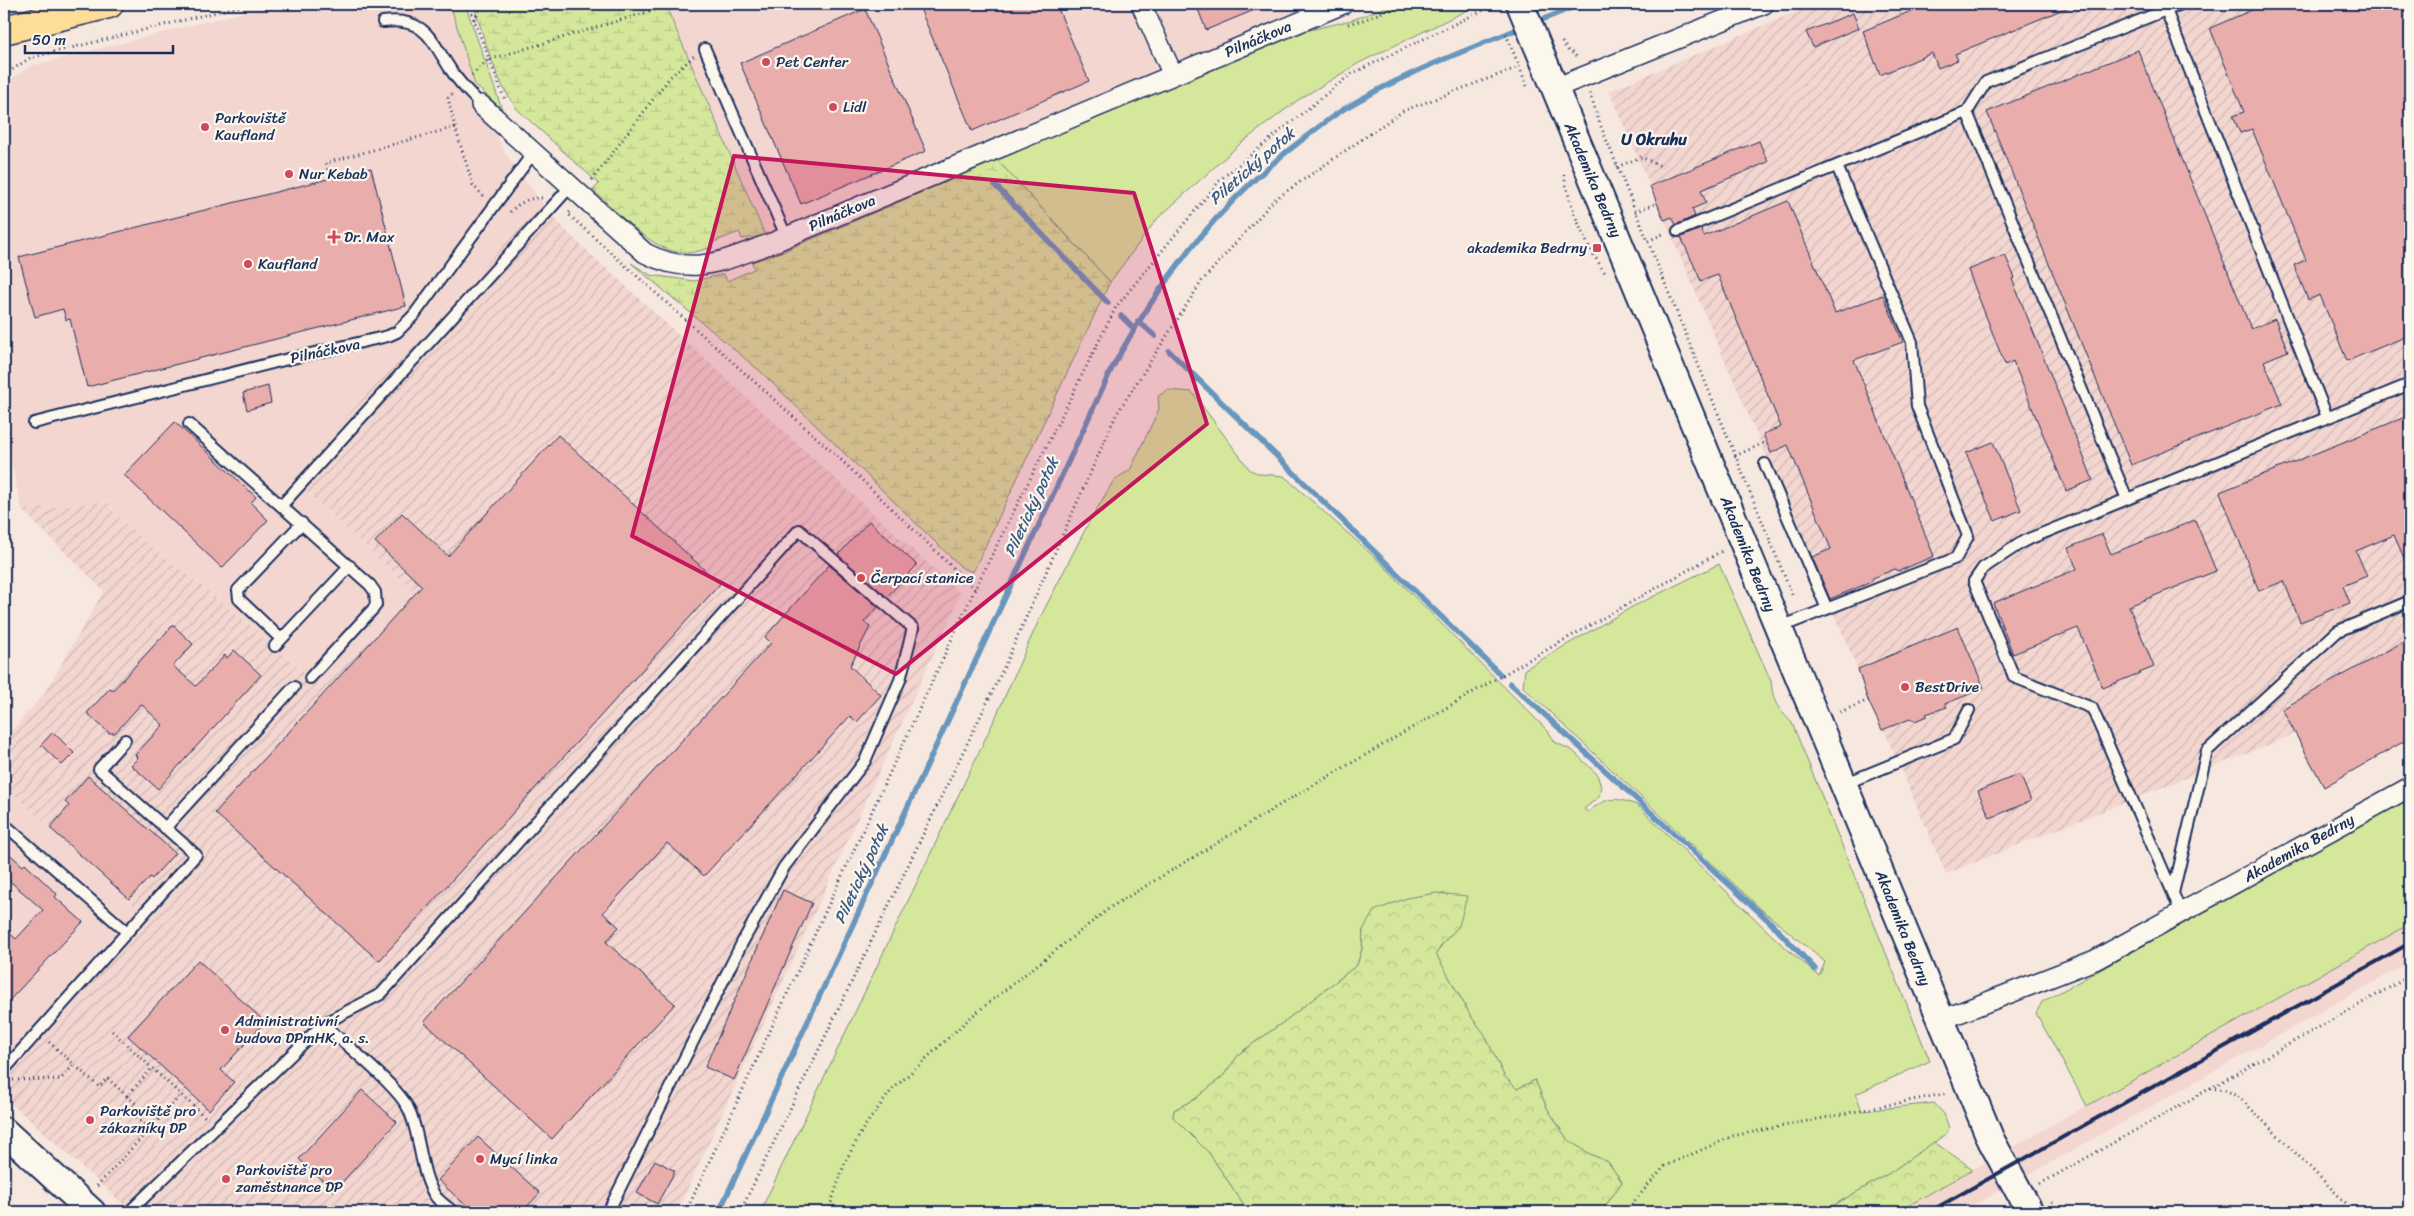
<svg xmlns="http://www.w3.org/2000/svg" width="2414" height="1216" font-family="Sriracha,sans-serif">
<style>
.built{fill:#f3d6d0}
.industrial{fill:url(#industrial-furrows)}
.green{fill:#d5e79b;stroke:#788b7c}
.forest{fill:url(#forest-crowns);stroke:#788b7c}
.wetland{fill:url(#wetland-marsh);stroke:#788b7c}
.lines{fill:none;stroke-linecap:round;stroke-linejoin:round}
.stream{stroke:#6796bd;stroke-width:5.5}
.building{fill:#e9adac;stroke:#1b2f5e}
.lane-casing{stroke:#1b2f5e;stroke-width:14}
.street-casing{stroke:#1b2f5e;stroke-width:22}
.secondary-casing{stroke:#1b2f5e;stroke-width:30}
.primary-casing{stroke:#1b2f5e;stroke-width:31}
.path{stroke:#1b2f5e;stroke-width:3;stroke-dasharray:1 4;stroke-linecap:butt}
.lane{stroke:#fbf7ec;stroke-width:10}
.street{stroke:#fbf7ec;stroke-width:19}
.secondary{stroke:#fbf7ec;stroke-width:26}
.primary{stroke:#fedd96;stroke-width:28}
.rail{stroke:#1b2f5e;stroke-width:4}
.marked{fill:#c2185b;fill-opacity:0.2;stroke:#c2185b;stroke-width:4;stroke-linejoin:round}
.poi-dot{fill:#d1495b;stroke:#fbf7ec;stroke-width:2}
.labels{text-anchor:middle;dominant-baseline:central;stroke-width:4.5;stroke-linejoin:round;paint-order:stroke}
.street-label{font-size:15px;fill:#1b2f5e;stroke:#fbf7ec}
.poi-label{font-size:15px;fill:#1b2f5e;stroke:#fbf7ec;text-anchor:start}
.neighbourhood-label{font-size:16px;font-weight:bold;fill:#1b2f5e;stroke:#fbf7ec}
.water-label{font-size:16px;font-style:italic;fill:#3b5a86;stroke:#fbf7ec}
</style>
<defs>
<pattern id="industrial-furrows" width="10" height="10" patternUnits="userSpaceOnUse" patternTransform="scale(1.25)"><rect width="10" height="10" fill="#f3d6d0"/><path d="M-1 1l2-2M0 10L10 0M9 11l2-2" fill="none" stroke="#d0b8b5"/></pattern>
<pattern id="forest-crowns" width="20" height="18" patternUnits="userSpaceOnUse" patternTransform="scale(1.25)"><rect width="20" height="18" fill="#d5e79b"/><path d="M2 6a3 3 0 1 1 6 0M12 15a3 3 0 1 1 6 0" fill="none" stroke="#b6c688"/></pattern>
<pattern id="wetland-marsh" width="20" height="14" patternUnits="userSpaceOnUse" patternTransform="scale(1.25)"><rect width="20" height="14" fill="#d5e79b"/><path d="M1 5h8M5 5V1M11 12h8M15 12V8" fill="none" stroke="#b6c688"/></pattern>
</defs>
<rect width="100%" height="100%" fill="#f7e8df"/>
<filter id="ink" filterUnits="userSpaceOnUse"><feTurbulence type="fractalNoise" baseFrequency=".02" numOctaves="2"/><feDisplacementMap in="SourceGraphic" scale="10" xChannelSelector="R" yChannelSelector="G"/><feConvolveMatrix kernelMatrix="1 2 1 2 8 2 1 2 1" color-interpolation-filters="sRGB"/></filter>
<g filter="url(#ink)">
<path class="built" d="M276,4H450L475,85L505,153L542,203L291,477L412,590L322,689L249,624L145,541L116,515L108,501L22,510L4,431V84L30,66Z
M665,4H1315L765,235Z
M4,785L149,919L4,1080Z
M2410,924V962L2057,1159L1962,1212H1897Z"/>
<path class="industrial" d="M1814,4H2410V688L1946,874L1609,91Z
M542,203L570,235L961,594L677,1212H132L4,1097V1080L149,919L4,785V739L44,694L104,591L22,510L108,501L116,515L145,541L249,624L322,689L412,590L291,477Z"/>
<path class="green" d="M450,4H465L502,109L475,85Z
M1394,4H1480L1359,63L1298,100L1240,144L1157,219L1110,282L997,160L1297,33L1352,20Z
M1168,390L1192,392L1250,470L1260,474L1284,476L1380,562L1548,731L1555,742L1573,751L1597,774L1601,787L1599,797L1584,809L1588,812C1608,796 1614,797 1637,805L1778,941L1819,976L1825,962L1762,910L1523,687L1525,669L1632,607L1719,564L1771,681C1773,703 1777,707 1792,723L1930,1061L1856,1094L1862,1111L1934,1103L1944,1114L1949,1128L1946,1134L1888,1174L1822,1212H1601L1622,1182L1608,1162L1588,1153L1567,1139L1547,1108L1535,1080L1517,1089L1504,1076L1484,1034L1472,1018L1436,954L1443,943L1459,926L1363,930L1362,949L1357,965L1285,1021L1240,1053L1223,1076L1195,1099L1174,1110L1173,1117L1209,1153L1247,1209L1267,1212H760L997,714L1038,622L1088,524L1114,480L1130,470L1159,409L1158,396Z
M2410,798V924L2087,1106L2036,1013L2042,1002Z"/>
<path class="forest" d="M1436,893L1467,896L1459,926L1443,943L1436,954L1472,1018L1484,1033L1504,1076L1517,1089L1535,1080L1547,1108L1567,1139L1588,1153L1608,1162L1622,1182L1601,1212H1267L1247,1209L1209,1153L1173,1117L1174,1110L1195,1099L1223,1076L1240,1053L1285,1021L1357,965L1362,949L1363,930L1374,911L1407,898Z
M1934,1142L1973,1169L1897,1212H1822L1888,1174Z"/>
<path class="wetland" d="M473,4H665L765,235L742,239L739,232L711,243L713,248C704,249 694,253 686,253C652,253 617,211 593,190L599,184L517,109C494,79 485,39 473,4Z
M997,160L1110,282L973,572L962,568L761,372L631,263L650,275L694,281L724,274L727,281L754,269L752,262L784,251Z"/>
<g class="lines">
<path class="stream" d="M1534,23L1581,4
M995,185L1108,303
M1121,316L1133,328
M1138,321L1155,336
M1169,351L1501,675
M1510,683L1770,922L1815,969
M719,1212L1111,370C1161,278 1222,199 1307,136C1319,127 1331,117 1344,109C1400,75 1462,52 1523,27"/>
</g>
<path class="building" d="M918,4H1056L1089,81L972,131Z
M1196,4H1269L1206,30Z
M1928,4H2076L1955,54L1958,60L1938,68L1932,53L1880,75L1863,31Z
M2266,4H2410V335L2347,361L2320,295L2308,300L2294,265L2306,260L2252,129L2240,133L2233,116L2244,112L2210,28Z
M865,9L926,151L801,204L740,63Z
M1853,13L1859,28L1813,47L1806,32Z
M2138,50L2251,329L2275,319L2288,351L2264,361L2282,404L2131,465L1987,112Z
M1759,141L1768,162L1701,190L1706,203L1692,209L1695,216L1676,225L1672,217L1664,220L1650,186Z
M371,168L406,306L87,387L70,319L66,320L63,309L35,317L19,257Z
M1788,201L1835,313L1883,295L1903,342L1854,360L1934,556L1899,571L1895,569L1873,578L1871,582L1830,599L1812,557L1831,549L1788,445L1771,453L1763,434L1781,427L1718,275L1701,281L1681,237L1701,229L1704,236Z
M2005,255L2015,278L2012,279L2093,480L2066,491L2013,361L2005,365L1968,270Z
M268,386L271,403L247,410L243,393Z
M2410,415V572L2394,535L2356,551L2367,576L2343,586L2350,603L2300,622L2284,581L2259,591L2220,492Z
M175,422L256,497L251,503L268,520L222,568L124,475Z
M558,435L720,584L379,961L215,813L422,586L375,542L402,513L448,556Z
M1993,442L2021,510L1995,521L1966,453Z
M2195,520L2216,571L2129,606L2154,667L2103,688L2078,628L2013,654L1993,603L2077,569L2068,548L2102,534L2111,554Z
M869,521L917,565L887,597L838,555Z
M829,565L878,607L864,622L870,627L850,666L881,695L857,722L850,716L704,876L667,843L603,913L619,927L606,942L675,1004L552,1139L424,1022L771,643L765,637Z
M173,625L193,644L173,666L196,686L225,655L227,658L234,650L261,675L158,789L131,765L138,758L135,755L163,725L141,704L115,733H109L87,713L110,688L113,690Z
M1958,627L1984,688L1945,704L1947,707L1926,714L1927,716L1915,721L1910,719L1882,730L1867,698L1858,669Z
M2410,638V738L2324,787L2282,709Z
M53,732L74,753L62,765L41,745Z
M2020,774L2031,801L1990,818L1978,791Z
M88,776L175,853L152,879L150,877L129,899L50,828L69,806L65,802Z
M4,849L23,866L25,864L57,894L55,897L83,922L4,1006V928L16,939L43,910L4,876Z
M783,890L812,903L734,1080L705,1067Z
M198,960L265,1022L221,1070L234,1082L209,1110L128,1036Z
M362,1090L397,1122L334,1191L299,1159Z
M478,1137L540,1193L522,1212H473L438,1180Z
M655,1160L675,1171L657,1204L637,1193Z"/>
<g class="lines">
<defs>
<path id="lane" d="M2164,6L2166,10L2181,4
M383,22C427,16 432,43 453,73C461,85 472,95 481,105
M705,49L786,236
M1967,112L2127,499
M1678,231L1967,112L1986,82L2166,10L2327,417
M34,423L284,360L388,336L397,332L414,315L533,153
M189,424L370,585L375,592L376,605L373,609L310,678
M1765,464L1827,609
M282,505L570,187
M1778,628L1956,558L1968,536L1917,406L1912,342L1837,166
M281,639L239,599L238,590L302,523
M275,646L350,566
M1844,784L1954,739L1969,710
M4,824L127,932
M165,828L294,687
M2173,893L2092,708L2014,677L1974,581L1983,568L2024,541L2410,384
M2181,913L2173,893L2207,751L2338,631L2410,601
M323,1024C344,1043 399,1087 409,1110C421,1136 420,1175 436,1197C441,1203 448,1207 453,1212
M4,1070L196,855L99,769L125,740
M129,1212L323,1024L381,994L799,530L913,628L900,680L865,761L784,867L742,943L608,1212"/>
<path id="street" d="M1141,4L1173,75
M1555,88L1764,4
M481,105L645,253C693,278 724,260 772,243L1343,4
M1941,1020L2095,960L2410,787"/>
<path id="secondary" d="M1520,4L1991,1140L2030,1212
M4,1131L92,1212"/>
<path id="primary" d="M4,30L109,4"/>
</defs>
<use href="#lane" class="lane-casing"/>
<use href="#street" class="street-casing"/>
<use href="#secondary" class="secondary-casing"/>
<use href="#primary" class="primary-casing"/>
<path class="path" d="M468,4L505,100
M474,20L483,4
M1348,24L1366,19L1401,4
M1506,34L1527,86
M1562,42L1569,52L1575,54L1577,59
M4,75L30,58L249,4
M472,75L488,60L674,4
M1590,93L1600,124L1793,597
M455,127L473,185L483,196
M1617,167L1641,157L1663,167
M1564,175C1571,211 1585,244 1606,274
M330,179L326,163L455,127L448,98L453,93
M592,180L670,77L694,56
M510,212C519,203 529,197 542,198
M570,212L568,214L837,456L975,589
M1635,212L1657,203
M1648,241L1665,233
M1735,456L1766,442
M1840,712L1871,699
M112,1031L205,1117
M49,1042L99,1087L107,1078L127,1096L152,1068
M13,1080L61,1079L74,1065
M2210,1088L2226,1090L2241,1099L2355,1212
M127,1096L136,1104L130,1111L149,1129
M2040,1184L2410,976
M97,1186L181,1095
M2052,1202L2058,1212
M686,1212L975,589L1116,307L1221,179L1351,74L1494,5
M740,1212L1000,676L1116,415L1202,281L1274,200L1403,111L1519,67
M828,1212L845,1162L864,1127L891,1091L972,1016L1111,907L1288,800L1525,662L1722,551
M1625,1212L1665,1166L1733,1136L1948,1093"/>
<use href="#lane" class="lane"/>
<use href="#street" class="street"/>
<use href="#secondary" class="secondary"/>
<use href="#primary" class="primary"/>
<path class="rail" d="M1929,1212L2410,943"/>
</g>
</g>
<path class="marked" d="M734,156L1134,193L1207,424L896,674L632,536Z"/>
<g class="poi-dot">
<circle cx="766" cy="62" r="5"/>
<circle cx="833" cy="107" r="5"/>
<circle cx="205" cy="127" r="5"/>
<circle cx="289" cy="174" r="5"/>
<path d="M331.5 229.5h5v5h5v5h-5v5h-5v-5h-5v-5h5z"/>
<rect x="1592" y="243" width="10" height="10" rx="2.5"/>
<circle cx="248" cy="264" r="5"/>
<circle cx="861" cy="578" r="5"/>
<circle cx="1905" cy="687" r="5"/>
<circle cx="225" cy="1030" r="5"/>
<circle cx="90" cy="1120" r="5"/>
<circle cx="480" cy="1159" r="5"/>
<circle cx="226" cy="1179" r="5"/>
</g>
<g class="labels">
<g class="street-label">
<text transform="translate(1258 39) rotate(-23)">Pilnáčkova</text>
<text transform="translate(1593 180) rotate(67)">Akademika Bedrny</text>
<text transform="translate(842 213) rotate(-23)">Pilnáčkova</text>
<text transform="translate(325 351) rotate(-12)">Pilnáčkova</text>
<text transform="translate(1748 554) rotate(68)">Akademika Bedrny</text>
<text transform="translate(2299 848) rotate(-29)">Akademika Bedrny</text>
<text transform="translate(1903 928) rotate(68)">Akademika Bedrny</text>
</g>
<g class="poi-label">
<text x="776" y="62">Pet Center</text>
<text x="843" y="107">Lidl</text>
<text x="215" y="118">Parkoviště<tspan x="215" dy="17">Kaufland</tspan></text>
<text x="299" y="174">Nur Kebab</text>
<text x="344" y="237">Dr. Max</text>
<text x="1587" y="248" text-anchor="end">akademika Bedrny</text>
<text x="258" y="264">Kaufland</text>
<text x="871" y="578">Čerpací stanice</text>
<text x="1915" y="687">BestDrive</text>
<text x="235" y="1021">Administrativní<tspan x="235" dy="17">budova DPmHK, a. s.</tspan></text>
<text x="100" y="1111">Parkoviště pro<tspan x="100" dy="17">zákazníky DP</tspan></text>
<text x="490" y="1159">Mycí linka</text>
<text x="236" y="1170">Parkoviště pro<tspan x="236" dy="17">zaměstnance DP</tspan></text>
</g>
<g class="neighbourhood-label">
<text x="1654" y="139">U Okruhu</text>
</g>
<g class="water-label">
<text transform="translate(1252 166) rotate(-41)">Piletický potok</text>
<text transform="translate(1031 507) rotate(-65)">Piletický potok</text>
<text transform="translate(861 874) rotate(-65)">Piletický potok</text>
</g>
</g>
<rect width="2414" height="1216" fill="none" stroke="#fbf7ec" stroke-width="20"/>
<rect x="10" y="10" width="2394" height="1196" fill="none" stroke="#1b2f5e" stroke-width="2" filter="url(#ink)"/>
<path d="M25 45v8h148v-8" fill="none" stroke="#1b2f5e" stroke-width="2.5"/>
<text x="32" y="45" font-size="15" fill="#1b2f5e" stroke="#fbf7ec" stroke-width="4" paint-order="stroke">50 m</text>
</svg>
